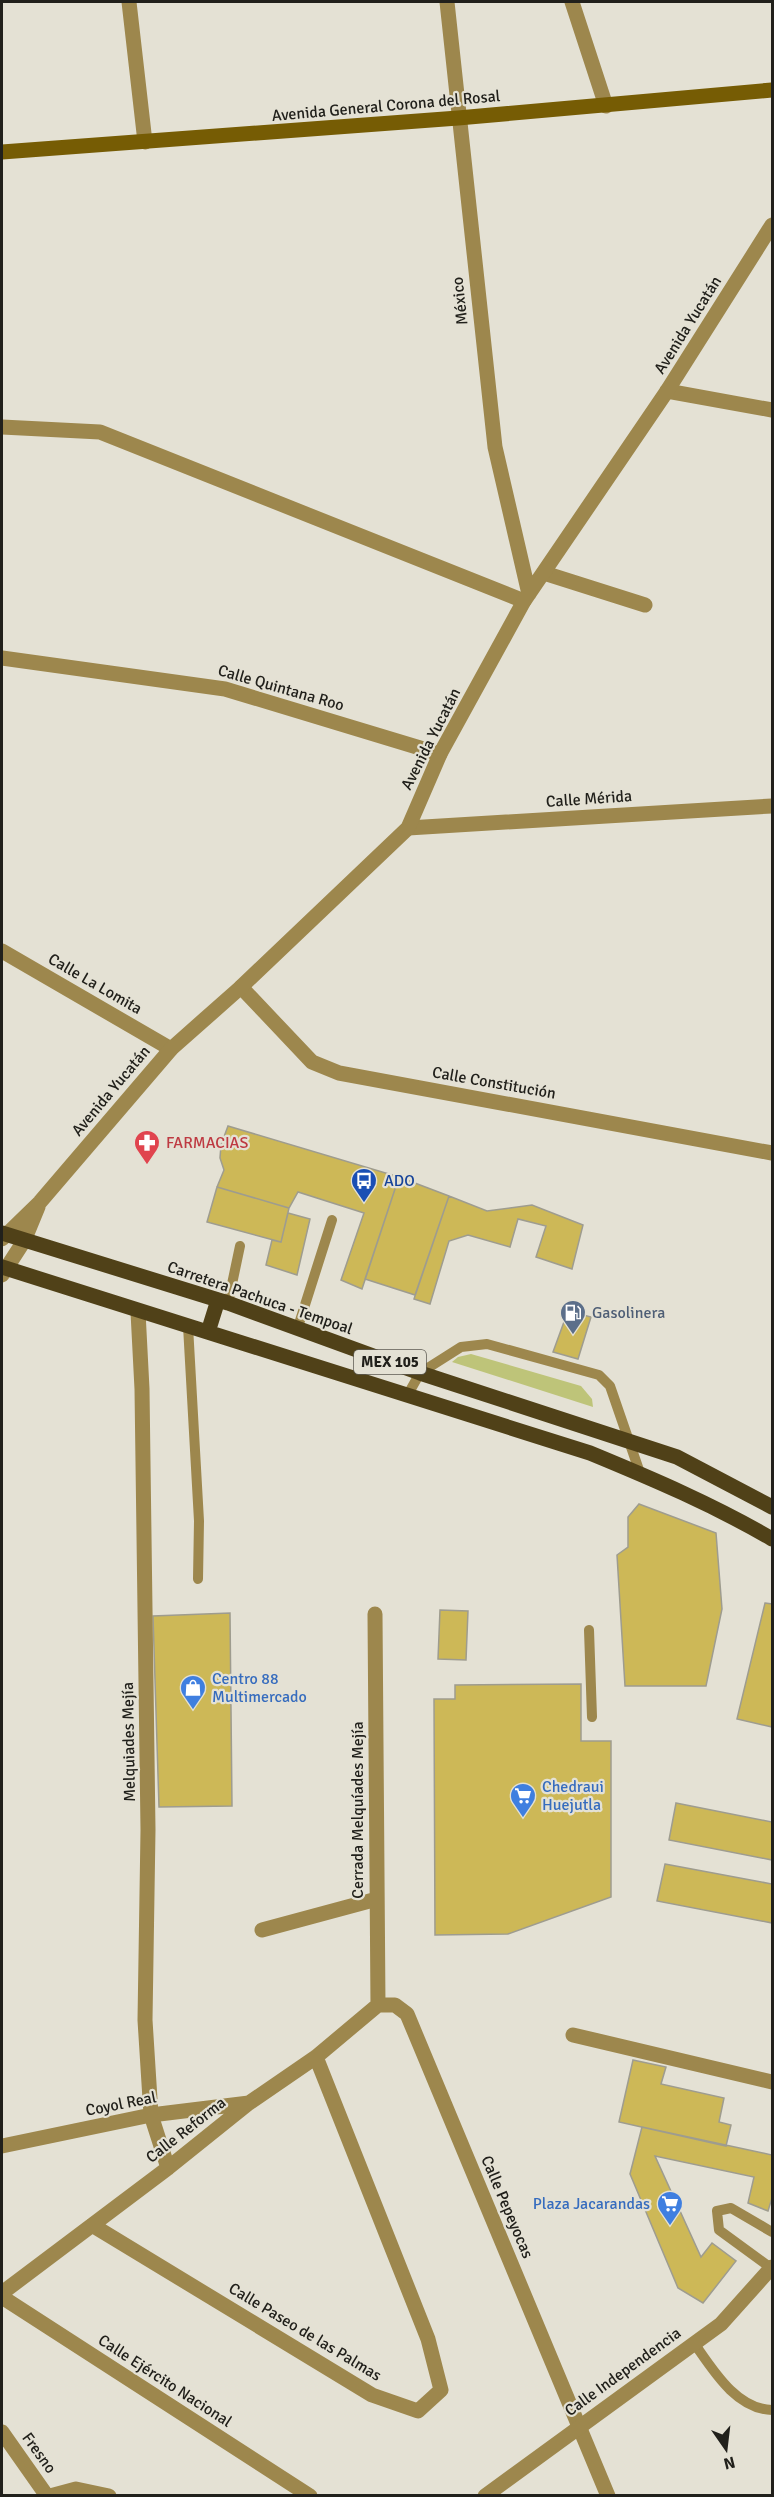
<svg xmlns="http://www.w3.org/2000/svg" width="774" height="2497" font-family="Signika,sans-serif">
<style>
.green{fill:#bec479}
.building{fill:#cdb857;stroke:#9e9c8f;stroke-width:1.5}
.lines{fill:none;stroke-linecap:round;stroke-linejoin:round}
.service{stroke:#9d874d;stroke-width:10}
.minor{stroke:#9d874d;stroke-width:15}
.tertiary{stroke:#9d874d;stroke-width:15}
.secondary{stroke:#765c04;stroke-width:15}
.primary{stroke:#504118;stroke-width:15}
.labels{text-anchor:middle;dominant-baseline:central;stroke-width:4.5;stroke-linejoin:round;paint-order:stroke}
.shield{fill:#e4e1d4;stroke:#5c5a52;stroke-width:1.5}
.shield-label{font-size:15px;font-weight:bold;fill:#21201b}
.street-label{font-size:16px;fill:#21201b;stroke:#e4e1d4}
.health-label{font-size:16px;fill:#be3a42;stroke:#e4e1d4;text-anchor:start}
.transit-label{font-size:16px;fill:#164399;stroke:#e4e1d4;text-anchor:start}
.service-label{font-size:16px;fill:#4e5e75;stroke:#e4e1d4;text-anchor:start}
.shop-label{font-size:16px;fill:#366cbe;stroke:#e4e1d4;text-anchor:start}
</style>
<rect width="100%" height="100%" fill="#e4e1d4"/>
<path class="green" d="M471,1354L581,1386L592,1399L593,1407L452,1362L458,1357Z"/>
<path class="building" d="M228,1126L399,1177L362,1289L341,1280L364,1213L298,1192L289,1208L217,1187L224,1170L220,1158L221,1145Z
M399,1177L449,1196L415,1295L365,1279Z
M217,1187L289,1208L281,1242L207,1222Z
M449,1196L487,1211L532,1205L583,1225L572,1269L536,1257L546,1226L518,1219L510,1247L468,1235L449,1241L430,1304L414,1299Z
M288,1213L310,1219L297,1275L266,1265L272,1240L281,1242Z
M568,1311L591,1317L578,1359L553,1352Z
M639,1504L716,1533L722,1609L706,1686H625L617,1555L628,1547V1517Z
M765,1603L772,1604V1727L737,1719Z
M440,1610L468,1611L466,1660L438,1659Z
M230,1613L232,1806L159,1807L153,1616Z
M581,1684V1741H611V1897L508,1934L435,1935L434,1699H455V1685Z
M676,1803L772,1822V1860L669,1840Z
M665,1864L772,1884V1923L657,1901Z
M633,2060L666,2067L661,2084L724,2098L719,2122L731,2125L726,2146L619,2122Z
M642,2127L772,2155V2198L768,2211L748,2203L754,2177L655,2156L701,2257L712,2243L736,2261L703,2303L678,2288L630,2174Z"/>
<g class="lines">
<path class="service" d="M228,1303L240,1246
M188,1326L199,1521L198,1579
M297,1330L332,1220
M407,1396L420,1373L461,1347L487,1344L599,1375L610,1386L640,1473
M589,1630L592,1717
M771,2268L719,2230L717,2211L731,2208L772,2232
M694,2343C713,2370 736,2409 772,2410"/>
<path class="minor" d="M129,2L145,142
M572,2L606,106
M667,391L772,410
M2,427L100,432L524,601
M544,573L645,605
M2,658L225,689L440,754
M408,828L772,806
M2,951L171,1049
M241,987L312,1062L339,1073L772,1153
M138,1312L142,1389L148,1830L145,2020L151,2115L168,2168
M375,1614L378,2005
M262,1930L377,1899
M573,2035L772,2082
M2,2146L151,2115L249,2103
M92,2225L372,2395L418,2411L441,2390L428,2339L316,2057
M2,2293L168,2168L249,2103L316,2057L378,2005H395L407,2014L608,2496
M2,2297L310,2496
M2,2432L47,2496
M50,2496L76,2489L109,2496"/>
<path class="tertiary" d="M447,2L495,447L529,594
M2,1239L40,1202L171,1049L241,987L408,828L440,754L524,601L667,391L772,225
M2,1275L24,1241L38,1207
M485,2496L721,2324L772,2267"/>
<path class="secondary" d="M2,152L458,118L772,90"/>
<path class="primary" d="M2,1233L228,1303L420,1373L677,1457L772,1507
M2,1267L590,1453C653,1479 714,1505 772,1539
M208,1332L218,1300"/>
</g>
<defs>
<symbol id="pharmacy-pin" viewBox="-11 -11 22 30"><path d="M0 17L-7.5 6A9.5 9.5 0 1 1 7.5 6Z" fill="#e0444e" stroke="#e4e1d4"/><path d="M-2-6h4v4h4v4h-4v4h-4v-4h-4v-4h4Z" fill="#fff"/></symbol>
<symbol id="bus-pin" viewBox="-11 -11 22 30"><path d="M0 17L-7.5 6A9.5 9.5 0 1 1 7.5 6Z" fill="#1a4fb4" stroke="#e4e1d4"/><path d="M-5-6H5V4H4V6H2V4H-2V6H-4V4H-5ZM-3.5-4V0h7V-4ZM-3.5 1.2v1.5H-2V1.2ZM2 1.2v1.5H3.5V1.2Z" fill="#fff"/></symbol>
<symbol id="fuel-pin" viewBox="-11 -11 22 30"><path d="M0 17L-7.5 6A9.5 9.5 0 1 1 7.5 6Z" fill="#5c6f8a" stroke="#e4e1d4"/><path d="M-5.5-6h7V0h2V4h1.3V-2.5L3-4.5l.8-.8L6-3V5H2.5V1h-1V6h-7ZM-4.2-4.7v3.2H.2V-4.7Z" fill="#fff"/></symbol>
<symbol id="shop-pin" viewBox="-11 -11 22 30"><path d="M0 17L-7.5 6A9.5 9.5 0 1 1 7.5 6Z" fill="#3f7fe0" stroke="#e4e1d4"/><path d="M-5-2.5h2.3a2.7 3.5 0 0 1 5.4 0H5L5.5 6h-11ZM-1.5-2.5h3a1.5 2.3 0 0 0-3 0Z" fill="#fff"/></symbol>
<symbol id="supermarket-pin" viewBox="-11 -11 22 30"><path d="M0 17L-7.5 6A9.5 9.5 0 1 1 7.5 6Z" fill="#3f7fe0" stroke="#e4e1d4"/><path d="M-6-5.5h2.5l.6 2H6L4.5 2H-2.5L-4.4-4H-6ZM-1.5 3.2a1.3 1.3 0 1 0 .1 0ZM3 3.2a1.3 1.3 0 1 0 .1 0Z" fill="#fff"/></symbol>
</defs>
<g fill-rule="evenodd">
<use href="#pharmacy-pin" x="132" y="1128" width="30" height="40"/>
<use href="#bus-pin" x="349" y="1166" width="30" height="40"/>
<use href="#fuel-pin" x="558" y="1298" width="30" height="40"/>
<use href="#shop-pin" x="178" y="1673" width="30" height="40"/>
<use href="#supermarket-pin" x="508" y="1781" width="30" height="40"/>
<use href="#supermarket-pin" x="655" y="2189" width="30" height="40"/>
</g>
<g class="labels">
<rect class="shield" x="354" y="1350" width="72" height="24" rx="4.5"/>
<g class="shield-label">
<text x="390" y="1362">MEX 105</text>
</g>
<g class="street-label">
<text transform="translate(386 106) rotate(-5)">Avenida General Corona del Rosal</text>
<text transform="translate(460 301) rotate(-96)">México</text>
<text transform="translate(688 325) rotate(-58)">Avenida Yucatán</text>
<text transform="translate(281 688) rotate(16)">Calle Quintana Roo</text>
<text transform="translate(431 739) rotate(-63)">Avenida Yucatán</text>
<text transform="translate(589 799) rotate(-4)">Calle Mérida</text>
<text transform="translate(95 984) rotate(30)">Calle La Lomita</text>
<text transform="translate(494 1083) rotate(10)">Calle Constitución</text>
<text transform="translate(111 1091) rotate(-50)">Avenida Yucatán</text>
<text transform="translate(260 1298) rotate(19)">Carretera Pachuca - Tempoal</text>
<text transform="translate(129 1742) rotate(-91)">Melquiades Mejía</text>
<text transform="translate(358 1810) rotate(-90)">Cerrada Melquíades Mejía</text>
<text transform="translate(121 2104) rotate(-11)">Coyol Real</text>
<text transform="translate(186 2130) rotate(-38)">Calle Reforma</text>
<text transform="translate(507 2207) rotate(67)">Calle Pepeyocas</text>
<text transform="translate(305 2332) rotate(31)">Calle Paseo de las Palmas</text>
<text transform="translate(623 2372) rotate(-36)">Calle Independencia</text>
<text transform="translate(165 2381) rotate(33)">Calle Ejército Nacional</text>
<text transform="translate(39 2453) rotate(54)">Fresno</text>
</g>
<g class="health-label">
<text x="166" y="1143">FARMACIAS</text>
</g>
<g class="transit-label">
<text x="384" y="1181">ADO</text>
</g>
<g class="service-label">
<text x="592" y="1313">Gasolinera</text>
</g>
<g class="shop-label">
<text x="212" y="1679">Centro 88<tspan x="212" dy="18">Multimercado</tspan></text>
<text x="542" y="1787">Chedraui<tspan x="542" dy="18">Huejutla</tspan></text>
<text x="650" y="2204" text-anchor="end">Plaza Jacarandas</text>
</g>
</g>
<rect width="774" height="2497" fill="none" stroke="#21201b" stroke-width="6"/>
<g transform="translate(726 2449) rotate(166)" stroke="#e4e1d4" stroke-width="4.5" paint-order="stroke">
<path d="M0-4.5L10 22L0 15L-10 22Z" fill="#21201b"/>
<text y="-9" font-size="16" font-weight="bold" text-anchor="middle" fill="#21201b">N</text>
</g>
</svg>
